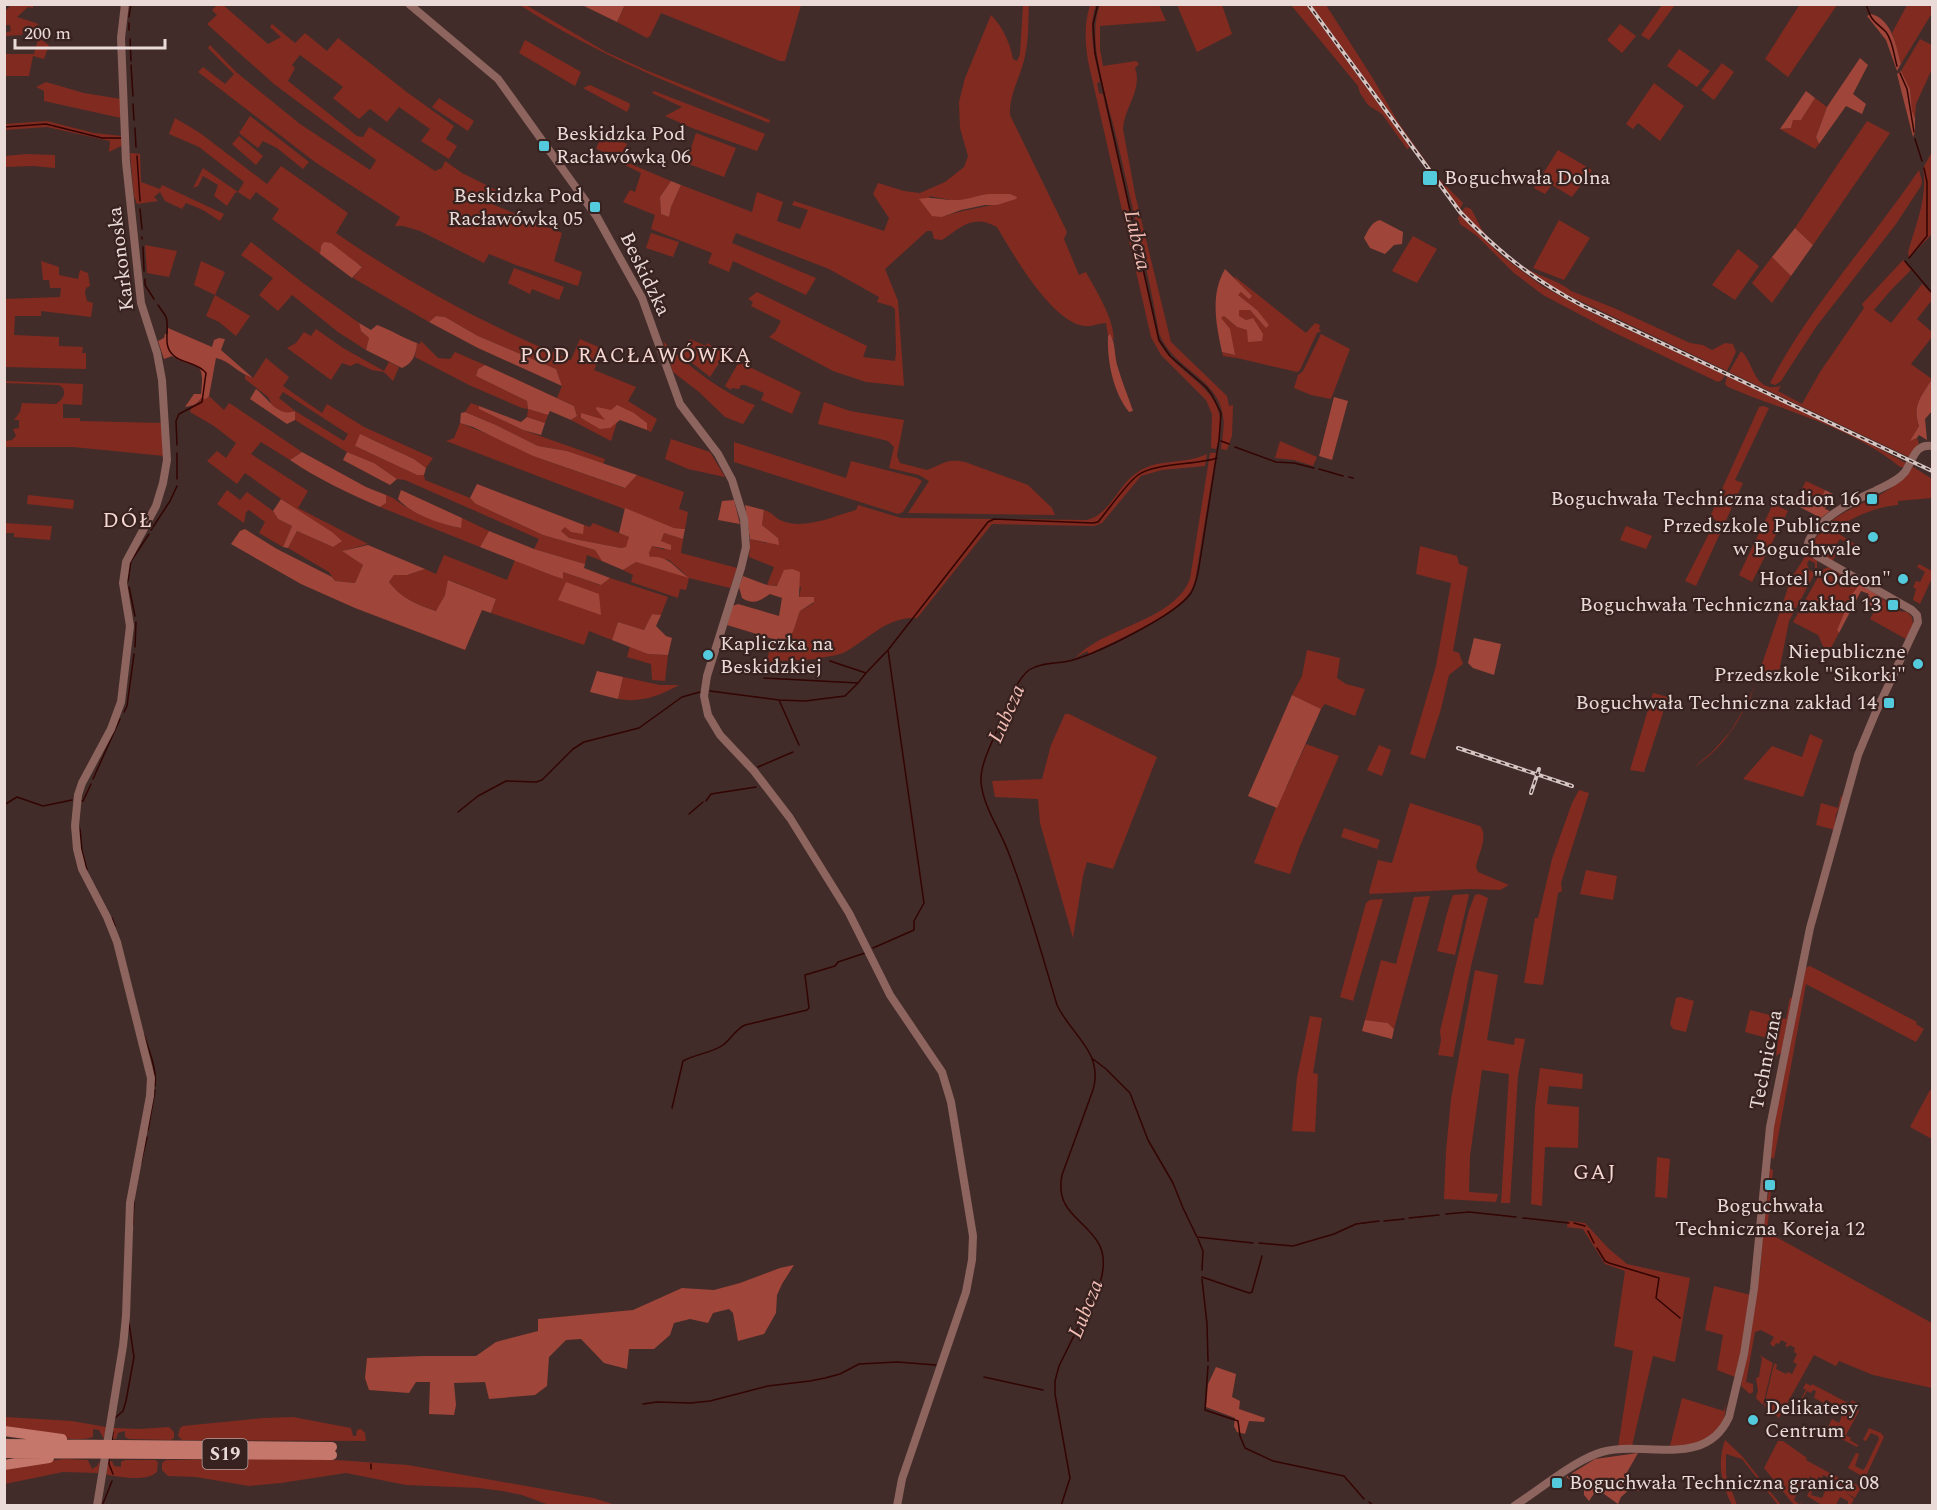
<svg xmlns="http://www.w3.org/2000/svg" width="1937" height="1510" font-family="Spectral,serif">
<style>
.green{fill:#812a20;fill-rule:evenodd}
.forest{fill:#a04539}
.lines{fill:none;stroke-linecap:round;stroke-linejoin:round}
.stream{stroke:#320402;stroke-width:1.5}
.secondary{stroke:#8d645e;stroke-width:8}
.highway{stroke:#c5776b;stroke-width:10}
.rail-casing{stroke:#d4c5c2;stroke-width:4}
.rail{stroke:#38221f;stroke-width:1.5;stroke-dasharray:4.5;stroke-linecap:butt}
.poi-dot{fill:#54cadd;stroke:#38221f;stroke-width:2}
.labels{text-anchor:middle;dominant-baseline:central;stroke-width:4.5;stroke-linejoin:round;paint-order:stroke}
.shield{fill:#38221f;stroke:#b5a4a0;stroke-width:1.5}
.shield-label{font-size:18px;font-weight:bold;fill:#eadbd8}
.poi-label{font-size:20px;fill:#eadbd8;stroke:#38221f;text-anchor:end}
.street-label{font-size:20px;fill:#eadbd8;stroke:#38221f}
.water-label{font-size:21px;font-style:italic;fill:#f1bdb4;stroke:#38221f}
.neighbourhood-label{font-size:21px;letter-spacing:1.5px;fill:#f6d8d3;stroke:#38221f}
</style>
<rect width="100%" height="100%" fill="#422c29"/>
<path class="green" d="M1800,4L1837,5L1788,77L1765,59Z
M11,5H33V8L28,7L17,17L39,24L34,28L24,29L22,35L5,36V33L11,31L10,25H5V11Z
M217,5H223L268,44L281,37L270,27L272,24L295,43L305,33L327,51L338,38L408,93L454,126L446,139L457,146L449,159L421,141L430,129L399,107L387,122L370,109L359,119L333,98L343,87L300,55L292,65L295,68L288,81L357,136L363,137L369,127L435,171L442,168L445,161L462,173L498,191L492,204L562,233L554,261L582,272L578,286L516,265L489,254L484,263L420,231L403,226H395L400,217L315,162L198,72L203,67L225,84L234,74L208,48L210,45L236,72L300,124L370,170L376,160L274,84L207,24L217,15L212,10Z
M520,5H526L606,52L648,71L770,120L769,123C683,89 598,56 520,5Z
M622,5H801L785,61H780L661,13L650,36L647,38L617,22L624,8Z
M1023,5H1029C1028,22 1029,39 1025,56C1021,76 1009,94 1010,115L1067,232L1064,239L1079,275L1086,272C1097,293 1113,316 1114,340L1110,335L1108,336L1106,323C1099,323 1092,327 1084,326C1051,321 1013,254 997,227C972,214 962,227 942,240L934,239L932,231H927L885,269L898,301L904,386L866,382L833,371L769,337L775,332L781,321L751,306L753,302L748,299L757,292L867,346L863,357L895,361L896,353L895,309L891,306L877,302L879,297L829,269L736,233L732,243L816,278L806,295L733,261L729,272L708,263L712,253L651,229L655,215L623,202L630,190L635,192L641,173L625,165L626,162L671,181L660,197L661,214L669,217L671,207L681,185L752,212L757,192L783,202L777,221L800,229L808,210L792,205L794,201L884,231L889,218L873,194L878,183L904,191L920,193L945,182L964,167L968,156L960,128L959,102L965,78L991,15C1003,27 1010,43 1013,59L1017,61L1020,54ZM929,196L956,201L1015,199C991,207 967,208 942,217Z
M1090,5H1096C1087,30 1095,57 1100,82L1097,83L1099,93L1103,94L1158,340C1178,381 1237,387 1216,449L1211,448L1212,414L1206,400L1161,355L1151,337L1088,61C1085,41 1084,24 1090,5Z
M1100,5H1159L1166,21L1100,26V49L1103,66L1136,61L1139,64L1135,68C1143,90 1124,107 1123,129L1135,194L1171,342L1227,396L1229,406L1233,405L1232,436L1227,450L1221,449C1222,438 1225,426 1223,416C1218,377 1173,370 1159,333C1148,270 1132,207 1118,144C1110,106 1085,42 1100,5Z
M1177,5H1222L1232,34L1197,52Z
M1291,5H1306L1410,147L1407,149L1382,114L1368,105L1360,93L1358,86Z
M1311,5H1326L1372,77L1398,122L1437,177L1463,203L1460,209Z
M1662,5H1675L1649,40L1641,35Z
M1907,5H1928L1932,7V13L1901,64L1892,33Z
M1620,24L1636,36L1622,53L1607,40Z
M38,35L40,39L49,45L44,59L33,56L29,76H5V54H34L38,40L31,38Z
M1920,39L1932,45V69L1916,104L1915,117L1912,112L1910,89L1901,71Z
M525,40L581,72L575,86L519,53Z
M1679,49L1710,71L1697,87L1667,66Z
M1722,63L1734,72L1714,100L1701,90Z
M46,82L84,93L121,99V118L44,101V91L36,87Z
M1654,83L1684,106L1660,141L1638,123L1633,129L1626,124Z
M590,85L629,103L630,106L627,112L583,88Z
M654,91L765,134L757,151L692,128L665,116L682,107L652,93Z
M439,98L474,121L468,131L432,107Z
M1815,98L1827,107L1816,137L1819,144L1815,149L1780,129L1791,128L1793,120H1801Z
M250,116L309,162L303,169L277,148L263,141L258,148L239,133Z
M175,118L200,133L267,184L281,166L348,213L336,233C411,285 486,325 571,360L580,339L603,349L594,370L636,387L628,401L657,419L651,432L647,430V423L634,413L603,421L581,414V418C600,426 599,435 617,422L611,441L571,420L577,416L574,406L557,398L562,386L556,369L478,336L445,317L436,316L429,322L353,278L362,266L321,246L320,254L272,219L279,209L256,192L250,200L238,192L235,193L227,206L214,196L218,185L203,176L198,186L193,188L203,168L238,192L244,182L199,147L169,134Z
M47,121L94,133L122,136L123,145L109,152L110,141L47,127L5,130V124Z
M1867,121L1890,133L1813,245L1795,228Z
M603,132L627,144L621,159L596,149Z
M696,133L736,148L724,177L686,163Z
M239,136L263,156L256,165L232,144Z
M1558,150L1592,170L1572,197L1552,185L1545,194L1534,188Z
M1932,152V234L1909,258L1908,252C1916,224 1928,197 1923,168Z
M131,153L140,154L141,182L160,189L162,185L224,214L220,221L203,210L186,203L182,209L165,201L160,192L154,197L158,201L137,204L134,196L130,154Z
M26,154L55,155V168L33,166L5,167V156Z
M1919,170L1922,181L1921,186L1896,224L1816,327L1781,381L1775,385L1770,383C1810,306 1871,241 1919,170Z
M1466,207L1471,209C1475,215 1478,223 1482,230C1492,243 1515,262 1529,270C1542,277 1561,282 1571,291L1614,308L1690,343L1703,345L1712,350L1725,343L1733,344L1736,352L1727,371L1557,290L1512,259L1487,238L1462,211Z
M1460,215L1502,256L1542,286L1590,312L1725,375L1722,380L1718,382L1613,332L1543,295L1514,273L1477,236L1460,224L1458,218Z
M1559,220L1590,238L1564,280L1533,268Z
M651,233L679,242L673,257L646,248Z
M1413,236L1437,249L1417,283L1392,271Z
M251,242L303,283L359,323L361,331L369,338L366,350L338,332L292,295L278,311L259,295L273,278L241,255Z
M145,245L177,251L169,277L147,273Z
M1738,249L1759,266L1735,300L1712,285Z
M1772,257L1791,276L1772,303L1752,283Z
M1903,260L1911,270L1891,290L1874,310L1891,323L1922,284L1932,294V300L1917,319L1932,332V337L1911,364L1932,379C1921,397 1912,405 1919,426L1911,440L1917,438L1919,444L1909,457L1729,372L1741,351C1754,361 1753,394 1781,386L1778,391L1802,404L1820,372L1864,308L1862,304Z
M41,261L59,267V275L78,279L80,270L88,273L90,286L86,288L85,293L87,301L93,303L91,317L41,311V316H15L14,335L59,337V346L83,347L82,353H86V369L5,367L4,299L60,297L61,288H50L49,280H43Z
M201,261L225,272L215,295L250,316L236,336L219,322L206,316L215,295L194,285Z
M514,268L564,287L559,300L532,289L530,294L508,283Z
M1234,276L1306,333L1315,323L1320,325L1319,329L1321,331L1317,333L1300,370L1297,372L1237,358L1223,356L1222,352L1234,355L1220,318L1224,316L1237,327L1248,330V341L1253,318L1246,320L1238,316L1239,310H1250L1266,327L1257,310L1237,295L1241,292Z
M316,329L343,348L384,371L389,362L399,367L393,381L384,372L372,370L357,363L350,366L342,363L331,380L287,348L296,343L304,332L311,336Z
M1321,334L1350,349L1331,399L1311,395L1294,388L1298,375L1303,371Z
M690,339L706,346L707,343L725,354L710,377L682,355Z
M421,341L438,358L450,359L455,352L485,365L478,369L476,376L527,401L528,409L548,415L545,423L527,417L528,409L522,408L471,386L415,357L417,343L420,344Z
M663,341C685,364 725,395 755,405L743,424L725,417L699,392L673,372Z
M266,358L289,377L283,386L322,413L327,404L364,427L433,458L426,468L414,459L369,438L355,446L417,475H424L425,480L470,498L476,504L543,535L595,550L602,561L587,555L585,564L534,549L539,539L405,480L397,479L374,463L347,452L295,420V411L290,413L282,412L272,405L268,397L245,379V375L253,378ZM283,392L348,434L344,441L295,411L279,398Z
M739,362L801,392L792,414L761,400L764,393L745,385H741L739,389L732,388L731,390L725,386Z
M1727,376L1861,439L1906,463L1904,467H1900C1850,426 1786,412 1728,387L1725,384Z
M5,381L83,384L82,405L63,404V418H80V421L163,423L164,456L73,447H5V441L12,440L16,436L13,429L19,428V420H14L20,412L22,403L56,404C62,399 66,396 63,388L59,385L5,383Z
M209,396L224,410L229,403L234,406L302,452L290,460L261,442L251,454L308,491L298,508L368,544L342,551L363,565L355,583L335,581L329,572L288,548L297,531L333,547L332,532L297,510L245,473L237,484L207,461L217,451L226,458L236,443L214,426L190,412L192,406L199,402L201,397L206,399Z
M824,402L850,411L904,420L897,456L900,463L927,470C944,464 945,458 965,462L1028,485L1052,508L1055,515L908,513L929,481L919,475L889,468L894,447L888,441L818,424Z
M471,403L479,406L480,409L523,430L605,459L603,464L567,451L538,446L496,425L465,412Z
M1763,406L1769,408L1735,480L1743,483L1696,586L1685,581L1716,520L1710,517L1719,496L1723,497L1726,491L1722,489L1759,407Z
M460,423L500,439L533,456L624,488L637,475L684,492L679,509L688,512L685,529L674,528L446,441L454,438Z
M671,439L710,452L725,477L688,469L665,459Z
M1280,441L1317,457L1313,466L1294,460L1275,458Z
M734,442L846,478L851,461L917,478L922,481L903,512L898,514L734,462Z
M1210,453H1216L1196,575C1195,581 1193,587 1190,592C1174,617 1116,640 1089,654L1087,651L1075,658C1080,654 1084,649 1090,646C1119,626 1177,615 1190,579Z
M1207,454L1205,466L1162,470L1141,476L1102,523L1094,526L992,524L917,618C886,616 868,640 843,653C838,655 831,656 825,657C805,662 786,659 766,662L771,647C794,644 793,629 800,611L814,603L799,598L801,587L767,585L774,567L749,557L750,539L766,543L778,538L762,525L764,510C772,512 774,517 780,520C803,531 834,516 856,510L858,505L901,518L1087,520C1112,513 1117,485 1138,472C1158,458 1185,465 1207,454Z
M1912,466L1932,479V498L1898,501V505C1875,507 1853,517 1833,530L1855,544L1856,552L1853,557L1849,554L1852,546L1840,539L1832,551L1836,555L1832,561L1815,550V539C1839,501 1890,504 1912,466Z
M1806,481L1825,490L1818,506L1798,496Z
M227,490L240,500L247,492L273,511L278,519L292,526L283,547L259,533L265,522L249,510L246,512L244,523L217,504Z
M28,495L74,500L73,509L27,504Z
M386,495C395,498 399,503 406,507C423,517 442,524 460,528L462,518L489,531L480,547L380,507L386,503Z
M1773,504L1788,511L1752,582L1739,575Z
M5,523L52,526L50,540L14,537V533H5Z
M593,523L629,537L627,547L621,548L569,538L561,531L565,526L582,533L584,525L590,527Z
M1626,526L1652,536L1646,549L1620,540Z
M664,533L683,539L681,553L737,568L730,588L689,578L686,590L680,589L678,598L631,582L633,575L623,570L636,562L687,576L669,560L650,557L649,553L652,546L665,550L661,541Z
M1420,546L1457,556L1459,564L1468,567L1453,651L1459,653L1463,664L1449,675L1441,709L1425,759L1410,754L1436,666L1451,583L1416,574Z
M444,555L507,580L515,560L562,579L563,572L600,585L610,578L668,597L661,615L652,614L644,630L618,622L612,640L589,631L584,645L491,613L496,599L449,580L445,595L437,611C416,604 402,599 389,582L394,575H407L425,569L436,574ZM567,583L601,614L559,600Z
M1806,555L1817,560V568H1815V563L1809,560L1807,564L1809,570L1815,573L1789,621L1778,677L1759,673C1746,711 1729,745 1694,767L1712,752L1730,732L1750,699L1791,579Z
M1919,564L1932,571V578L1920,604L1913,600L1916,589L1913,587L1916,581L1920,582L1925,572L1917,567Z
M1828,567L1860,584L1837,630L1839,633L1827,655L1818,635L1793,622L1822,570Z
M1882,598L1899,611L1907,612L1912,617L1913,624L1906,639L1870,619Z
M630,646L648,654L668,655L665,681L652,680L651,664L627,657Z
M1307,650L1340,658L1337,678L1346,684L1365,689L1355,716L1325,704L1321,709L1292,695L1302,676Z
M623,677L660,685H679C659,696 641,703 618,699Z
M1653,693L1668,697L1644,772L1630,770Z
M1065,714H1069L1157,757L1113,869L1087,862L1083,876L1073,938L1040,823L1038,799L995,797L992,781L1042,779L1051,745Z
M1810,734L1823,740L1803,797L1743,779L1772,746L1802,757Z
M1306,744L1339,756L1300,846L1290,874L1254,863L1282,792L1287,786Z
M1379,745L1391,750L1382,776L1367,770Z
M1579,790L1589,793L1561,883L1562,891L1558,893L1543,985L1524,983L1535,918H1538L1552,859L1572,803Z
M1841,796L1843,797L1836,815L1834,831L1832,829L1816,825L1821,803L1838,808Z
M1410,803L1480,826C1489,837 1478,854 1476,867L1478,872L1509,885L1500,890L1470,889L1370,894L1369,892L1378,860L1392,863Z
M1344,828L1380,840L1377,849L1341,837Z
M1586,870L1617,876L1613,900L1580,894Z
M1468,894L1469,895L1455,955L1437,951C1443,932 1446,913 1453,895Z
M1479,894L1488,898L1471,966L1453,1057L1438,1055L1441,1040L1440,1031L1469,910L1475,895Z
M1430,896L1394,1029L1388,1023L1365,1020L1381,960L1396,964L1414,897Z
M1383,899L1353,1001L1340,997L1366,903L1370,900Z
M1810,966L1917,1022L1916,1024L1924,1029L1916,1042L1806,984L1774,1159L1770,1157L1772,1135L1805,968Z
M1475,970L1498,975L1487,1040L1514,1045L1515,1038L1525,1039L1518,1076L1510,1203H1501L1509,1074L1482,1070L1470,1156L1469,1192L1498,1194L1496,1202L1444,1199L1446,1151L1451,1099Z
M1680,997L1694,1001L1686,1032L1673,1029L1670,1024L1676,998Z
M1790,998H1793L1782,1052L1776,1056L1778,1041L1745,1032L1750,1010L1786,1019Z
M1310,1016L1322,1018L1313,1073L1318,1074L1315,1132L1292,1131L1297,1077Z
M1540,1068L1583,1074L1582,1089L1549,1086L1547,1104L1579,1107L1578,1148L1545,1147L1542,1206L1531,1204L1535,1107Z
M1930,1090L1932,1091V1139L1910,1127Z
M1657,1157L1670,1159L1667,1198L1655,1197Z
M1769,1168L1773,1170L1767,1232L1932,1323V1388L1873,1375L1839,1361L1836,1366L1814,1355L1779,1418L1764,1406L1773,1368L1775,1363L1777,1365L1776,1369L1786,1374L1788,1372L1792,1374L1797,1364L1793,1362L1797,1354L1794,1352L1795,1348L1790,1345L1788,1347L1785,1346L1787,1343L1781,1340L1779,1344L1776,1343L1774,1347L1770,1344L1774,1337L1761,1330L1755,1332L1746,1382L1753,1384V1392L1750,1394L1741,1386L1760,1272L1765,1209L1770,1186Z
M1568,1221L1585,1223L1608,1248L1627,1264L1690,1278L1675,1362L1653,1356L1632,1446L1618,1447L1633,1351L1614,1346L1625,1271L1605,1264L1583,1229L1567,1227Z
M1714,1286L1751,1295L1741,1357L1735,1377L1717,1370L1723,1335L1705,1330Z
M1759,1355L1773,1363L1763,1405L1756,1398L1758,1391L1756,1378L1759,1377L1762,1358Z
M1806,1383L1811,1386L1812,1384L1850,1404L1852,1400L1857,1403L1854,1408L1859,1411L1846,1435L1851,1438L1850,1440L1858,1445L1857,1447L1826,1431L1832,1419L1839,1423L1843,1413L1840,1411L1841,1408L1826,1400L1824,1403L1814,1398L1816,1391L1813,1390L1811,1393L1807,1391L1798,1407L1800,1410L1796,1408L1806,1390L1803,1388Z
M1682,1398L1724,1411L1726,1403L1724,1421L1709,1438L1694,1445L1670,1446Z
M5,1417L72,1421L106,1427L104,1439L99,1430L93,1429V1437C72,1444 28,1432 5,1429Z
M293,1417L351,1428L353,1436H356L357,1430L361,1429L365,1433L366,1441L182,1440L178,1436L180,1428L183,1426L264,1418Z
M169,1427L174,1432V1438L171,1440L129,1439L125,1437V1431L118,1433L116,1439H110L113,1428H116L140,1429Z
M1869,1428L1881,1433L1884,1437L1865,1478L1848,1468L1856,1453L1859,1454L1855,1466L1863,1470L1865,1468L1879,1439L1878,1436L1871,1433L1866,1441L1863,1440Z
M1725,1440L1742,1456L1781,1505H1778L1742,1459L1726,1454V1475L1737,1505H1732C1721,1483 1717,1464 1725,1440Z
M1778,1441H1783L1807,1458L1806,1460L1848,1483L1850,1481L1859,1486L1860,1489L1855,1498L1845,1492L1854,1499L1851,1505H1848V1501L1840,1497L1836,1505H1822L1807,1496L1811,1488L1813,1489L1811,1495L1822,1498L1827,1487L1832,1479L1823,1475L1822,1478L1818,1477L1816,1486L1811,1485L1813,1479L1810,1476L1806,1485L1801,1483L1794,1500L1800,1505L1803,1500L1801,1505H1794L1764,1468Z
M64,1459L88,1460L92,1469L97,1466L100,1461L98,1473L63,1472L5,1484V1467Z
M260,1459L336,1460L408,1465L593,1498L616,1505H549L522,1495L502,1491L479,1488L406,1485L346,1473L281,1483L249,1486L196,1477L168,1476L162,1470V1463L166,1460Z
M125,1460H155L158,1462L157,1472C146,1482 122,1477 108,1475L105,1473L107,1461H112L114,1466L121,1467V1462Z"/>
<path class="forest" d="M582,5H622L624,7L617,22Z
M1871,14C1892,19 1896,46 1901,64L1897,71L1886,40L1867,16Z
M1860,58L1868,65L1853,94L1866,104L1862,114L1846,106L1819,144L1816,137L1827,107Z
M1901,71L1910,89L1912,111L1915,118V132L1913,137L1897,74Z
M1806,91L1815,98L1801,120H1793L1791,128L1780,129Z
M671,181L681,185L671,207L669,217L661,214L660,197Z
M989,194H1010L1017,197L1016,199L997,205H985L961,210L942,217L932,216L919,199C932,196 941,200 954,200C964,201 978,195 989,194Z
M1380,220L1403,232L1402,244L1394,245L1385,254L1370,248L1364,238C1368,231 1371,222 1380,220Z
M1795,228L1813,245L1791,276L1772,257Z
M324,242L331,243L362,267L352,278L320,254L321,246Z
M1225,269L1252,296L1249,299L1241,292L1238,295L1257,310L1269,325L1266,328L1250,310H1239V316L1246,320L1253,318L1263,334L1262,341L1248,342L1247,330L1237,327L1224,316L1221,318L1230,329L1235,355L1222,352C1216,324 1210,295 1225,269Z
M436,316L445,317L478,336L556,369L562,386L478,348L429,322Z
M359,323L371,330L377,325C391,330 403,338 417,343C416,355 413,363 402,368L366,350L369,338L361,331Z
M168,328L212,347L214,340L219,338L225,339L221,350L253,378C239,374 230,361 216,358L209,396L206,399L201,398C198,404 192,406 185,407L194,394H201C205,357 198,372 172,356L164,359L158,341L164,338L165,334H168Z
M1110,334C1116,343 1114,357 1118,368C1122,382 1128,396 1133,411L1129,412C1113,392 1107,361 1108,336Z
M485,365L574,406L577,416L571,420L550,411L548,415L528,409L527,401L476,376L478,369Z
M1932,379V411L1925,419L1927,440L1919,435L1917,438L1910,441L1919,426C1912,405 1921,397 1932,379Z
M256,389C268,398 278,418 295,411V420L287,424L250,399Z
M1334,397L1348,401L1332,460L1319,456Z
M617,405L634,413L647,423V430L620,420L610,428L600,429L581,418V413L605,420L596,409L597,407L611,410Z
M479,406L521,422L527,417L545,423L541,435L523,430L479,409Z
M465,412L496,425L538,446L567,451L637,475L625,488L533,456L473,427L460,423L461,413Z
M360,434L414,459L426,468L424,475H417L355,446Z
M302,452L366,487L386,495V503L380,507C348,493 318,479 290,460Z
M347,452L374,463L397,479L390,485L343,460Z
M477,484L584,525L583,534L571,532L565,527L561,531L569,538L621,548L626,547L629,537L619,533L625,508L674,528L685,529L683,539L664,533L661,541L671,545V550L652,546L649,553L650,557C668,555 675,568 689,578L636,562L623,570L602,561L595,550L543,535L476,504L470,498Z
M401,490L462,518L461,528C440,524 412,515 398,499Z
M1825,490L1833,494L1825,509L1830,511L1821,518L1792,503L1796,495L1818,506Z
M281,499L332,532L342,541L333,547L297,531L288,548L283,547L292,526L278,519L273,511Z
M734,500L740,524L718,520L722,501Z
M745,505L764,510L762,525L778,538L779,545L750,539Z
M245,529L277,549L332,577L335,581L355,583L363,565L342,551L368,545L425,569L407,575H394L389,582C402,599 416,604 436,611L445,595L448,580L496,599L491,613L482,610L465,650L355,608L301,584L231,544L240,531Z
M489,531L534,549L585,564L584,568L610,578L601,585L563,572V579L554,576L480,547Z
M792,569L800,572L799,597H814V602L800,611C793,629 794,644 771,647L773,639L727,625L732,606L738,604L779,616L782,598L770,594C760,601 753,605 742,598L739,587L743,576L767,585L777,586L784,570Z
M566,582L599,594L601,615L558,600Z
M1860,584L1882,598L1876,608L1865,602L1869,594L1861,591L1839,633L1837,630L1853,593Z
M652,614L661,615L656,626L666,636L672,638L668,655L648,654L612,640L618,622L644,630Z
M1474,638L1501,644L1494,675L1473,668L1468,663Z
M597,671L623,677L618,699L590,692Z
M1292,695L1321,709L1277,808L1248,796Z
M1365,1020L1388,1023L1394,1029L1392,1039L1362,1031Z
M794,1265L782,1284L777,1295L776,1313L764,1334L738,1341L733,1313L729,1309L713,1313L708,1323L690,1319L674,1323L670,1335L654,1349H629L627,1369L604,1363L581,1339L566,1340L549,1357L547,1386L535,1395L489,1399L485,1382L454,1383L456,1405L454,1415L429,1414L430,1382H416L409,1393L369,1390L365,1378L367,1358L424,1356H476L496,1342L538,1331V1319L633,1310L682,1288L714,1290L740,1283L780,1268Z
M1216,1367L1236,1374L1232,1397L1240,1401L1239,1409L1265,1418L1264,1422L1249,1421L1245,1434L1237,1432L1234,1426L1235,1418L1206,1407L1208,1384Z
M1638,1453L1626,1474L1645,1488L1638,1491L1630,1489L1621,1497L1618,1504L1597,1489L1589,1501L1584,1495V1489L1566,1477L1595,1459Z"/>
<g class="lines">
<path class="stream" d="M1866,4C1872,23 1874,20 1886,32C1893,41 1894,56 1897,66
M129,17L131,4
M129,23V30
M130,39L131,61
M131,65L133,96
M1900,73L1907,89L1914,132
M133,104L134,120
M4,127L46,124L102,138H121
M135,128L136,147
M1915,139L1922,161
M137,156L140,201
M140,209L142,229
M142,237V239
M143,247L144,271
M1909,258L1927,236V182L1924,168
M1905,261L1932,293
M145,279V285L154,299
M158,305C160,308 164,313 166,317C170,329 162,345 173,355C182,364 197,362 206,373L202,402L179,414L176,421L177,445
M1221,441L1229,444
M1235,447L1276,462L1294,463L1314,468
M177,453V479
M1319,469L1343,476
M1349,477L1353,478
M151,530L170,501L177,486
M128,581L131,561L149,534
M129,587L135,616
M135,647L136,622
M830,661L866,673L887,651
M764,678L858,683L866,673
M710,691L779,700
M124,712L127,706L134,654
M799,745L779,700L805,701L845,696L858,683
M758,767L793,752
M93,779L120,719
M81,801H83L91,784
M706,801L711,794L756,787
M4,805L17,797L43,806L72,800
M458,812L478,796L506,781L536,782L542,780L573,749L584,742L639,728L682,697L700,692
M689,814L703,802
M80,829L82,851L87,870
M112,918L115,926
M873,948L914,930V921L924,903L888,650L988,522L994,519L1093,523L1098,522C1109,509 1126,484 1138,475C1153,463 1197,465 1217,458
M144,1035C149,1051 157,1068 155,1086
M1093,1059L1106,1069L1130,1093L1148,1140L1173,1183L1183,1208L1197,1237L1253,1243
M672,1108L683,1061C695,1054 712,1053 723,1045C731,1039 736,1029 745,1025L807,1010L809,1008L805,975L835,966L838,962L865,953
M148,1130L155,1090
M141,1163L147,1137
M1446,1214L1469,1212L1516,1217
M1409,1218L1439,1215
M1523,1218L1569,1223
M1384,1221L1404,1219
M1574,1223L1585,1226
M133,1225L134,1200
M1588,1231L1594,1243
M1198,1239L1203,1251L1202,1270
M1259,1243L1293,1246L1334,1234L1356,1224L1379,1221
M1597,1248L1605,1261L1609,1263L1659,1278L1656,1298L1680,1318
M1202,1277L1249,1293L1252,1292L1262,1256
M1202,1279L1207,1324L1208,1361
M1208,1366L1205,1410L1238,1421L1240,1436L1245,1448L1273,1461L1344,1476L1364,1499
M984,1377L1043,1390
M643,1404L657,1402L691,1403L710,1401L768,1386L810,1381L825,1378L840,1374L859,1364L897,1362L936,1365
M115,1418L123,1411L126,1401L134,1357L129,1323
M112,1442L113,1432
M109,1458V1464L113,1474
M371,1469V1464
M1369,1502L1374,1506
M102,1506L112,1481
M1061,1506L1070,1478L1055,1394V1381L1059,1366L1100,1283C1119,1221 1051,1228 1062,1175L1093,1090C1104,1052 1071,1035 1057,1005C1042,955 1028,903 1009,854C1001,831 983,807 981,782C980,765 991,745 997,730C1004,713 1014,682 1029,670C1041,662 1060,664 1073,660C1100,652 1176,615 1191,593C1196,585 1197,577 1199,567L1219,440L1221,413L1212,395L1206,387L1170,356L1159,340L1095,53L1093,24L1098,4"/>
<path class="secondary" d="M409,4L498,79L597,217L642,298L680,404L718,454L732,480L744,519L746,547L741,568L707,676L704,696L708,715L720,735L754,771L790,818L849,913L890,995L942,1072L951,1102L973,1236L972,1260L966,1292L902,1479L897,1506
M97,1506L123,1346L126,1316L130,1203L150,1096L151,1078L117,942L107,917L82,869L77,849L75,826L78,795L82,783L111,729L121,702L130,626L123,583L126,562L156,506L163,483L167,460L162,380L157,353L141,303L126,162L121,38L125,4
M1514,1506C1539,1490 1570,1464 1596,1454C1639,1437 1704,1472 1729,1417L1744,1354L1754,1289L1770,1127L1810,928L1858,755L1875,714L1918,622L1917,615L1912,610L1817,556L1809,549L1808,543C1816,520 1852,501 1873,492C1884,486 1897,482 1905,472C1913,460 1915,443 1932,446"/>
<path class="highway" d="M4,1431L62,1439
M4,1444L332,1447
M4,1453L332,1455
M4,1465L49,1458"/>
<defs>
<path id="rail" d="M1308,4L1460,212C1498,252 1534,280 1583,306L1932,471
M1458,748L1572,786
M1531,793L1539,769"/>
</defs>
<use href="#rail" class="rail-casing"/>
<use href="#rail" class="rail"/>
</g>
<g class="poi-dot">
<rect x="538" y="140" width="12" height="12" rx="3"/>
<rect x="1422" y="170" width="16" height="16" rx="3"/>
<rect x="589" y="201" width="12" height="12" rx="3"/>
<rect x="1866" y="493" width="12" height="12" rx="3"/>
<circle cx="1873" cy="537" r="6"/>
<circle cx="1903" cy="579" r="6"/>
<rect x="1887" y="599" width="12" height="12" rx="3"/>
<circle cx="708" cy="655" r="6"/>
<circle cx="1918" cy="664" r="6"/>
<rect x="1883" y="697" width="12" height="12" rx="3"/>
<rect x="1764" y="1179" width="12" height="12" rx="3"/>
<circle cx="1753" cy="1420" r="6"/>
<rect x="1551" y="1477" width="12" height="12" rx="3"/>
</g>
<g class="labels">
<rect class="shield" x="202.5" y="1439" width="45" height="30" rx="4.5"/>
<g class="shield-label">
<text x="225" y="1454">S19</text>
</g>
<g class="poi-label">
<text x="556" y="134" text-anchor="start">Beskidzka Pod<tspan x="556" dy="23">Racławówką 06</tspan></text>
<text x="1444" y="178" text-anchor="start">Boguchwała Dolna</text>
<text x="583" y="196">Beskidzka Pod<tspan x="583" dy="23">Racławówką 05</tspan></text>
<text x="1860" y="499">Boguchwała Techniczna stadion 16</text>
<text x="1861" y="526">Przedszkole Publiczne<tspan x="1861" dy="23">w Boguchwale</tspan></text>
<text x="1891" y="579">Hotel "Odeon"</text>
<text x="1881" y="605">Boguchwała Techniczna zakład 13</text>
<text x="720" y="644" text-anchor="start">Kapliczka na<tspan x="720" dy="23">Beskidzkiej</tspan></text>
<text x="1906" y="652">Niepubliczne<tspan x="1906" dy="23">Przedszkole "Sikorki"</tspan></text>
<text x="1877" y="703">Boguchwała Techniczna zakład 14</text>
<text x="1770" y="1206" text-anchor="middle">Boguchwała<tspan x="1770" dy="23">Techniczna Koreja 12</tspan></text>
<text x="1765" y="1408" text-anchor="start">Delikatesy<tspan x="1765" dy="23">Centrum</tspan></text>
<text x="1569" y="1483" text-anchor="start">Boguchwała Techniczna granica 08</text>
</g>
<g class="street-label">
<text transform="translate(121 259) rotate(-97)">Karkonoska</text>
<text transform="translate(645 274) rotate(64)">Beskidzka</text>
<text transform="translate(1766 1060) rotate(-79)">Techniczna</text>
</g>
<g class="water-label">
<text transform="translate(1137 240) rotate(77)">Lubcza</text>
<text transform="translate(1007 714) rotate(-66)">Lubcza</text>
<text transform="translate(1086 1309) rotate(-68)">Lubcza</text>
</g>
<g class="neighbourhood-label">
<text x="636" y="356">POD RACŁAWÓWKĄ</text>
<text x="128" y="521">DÓŁ</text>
<text x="1595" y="1173">GAJ</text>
</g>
</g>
<rect width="1937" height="1510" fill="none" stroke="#eadbd8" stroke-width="12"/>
<path d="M15 39v9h150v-9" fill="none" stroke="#eadbd8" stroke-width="3"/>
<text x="24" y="39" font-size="18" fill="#eadbd8" stroke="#38221f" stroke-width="4.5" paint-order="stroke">200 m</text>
</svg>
